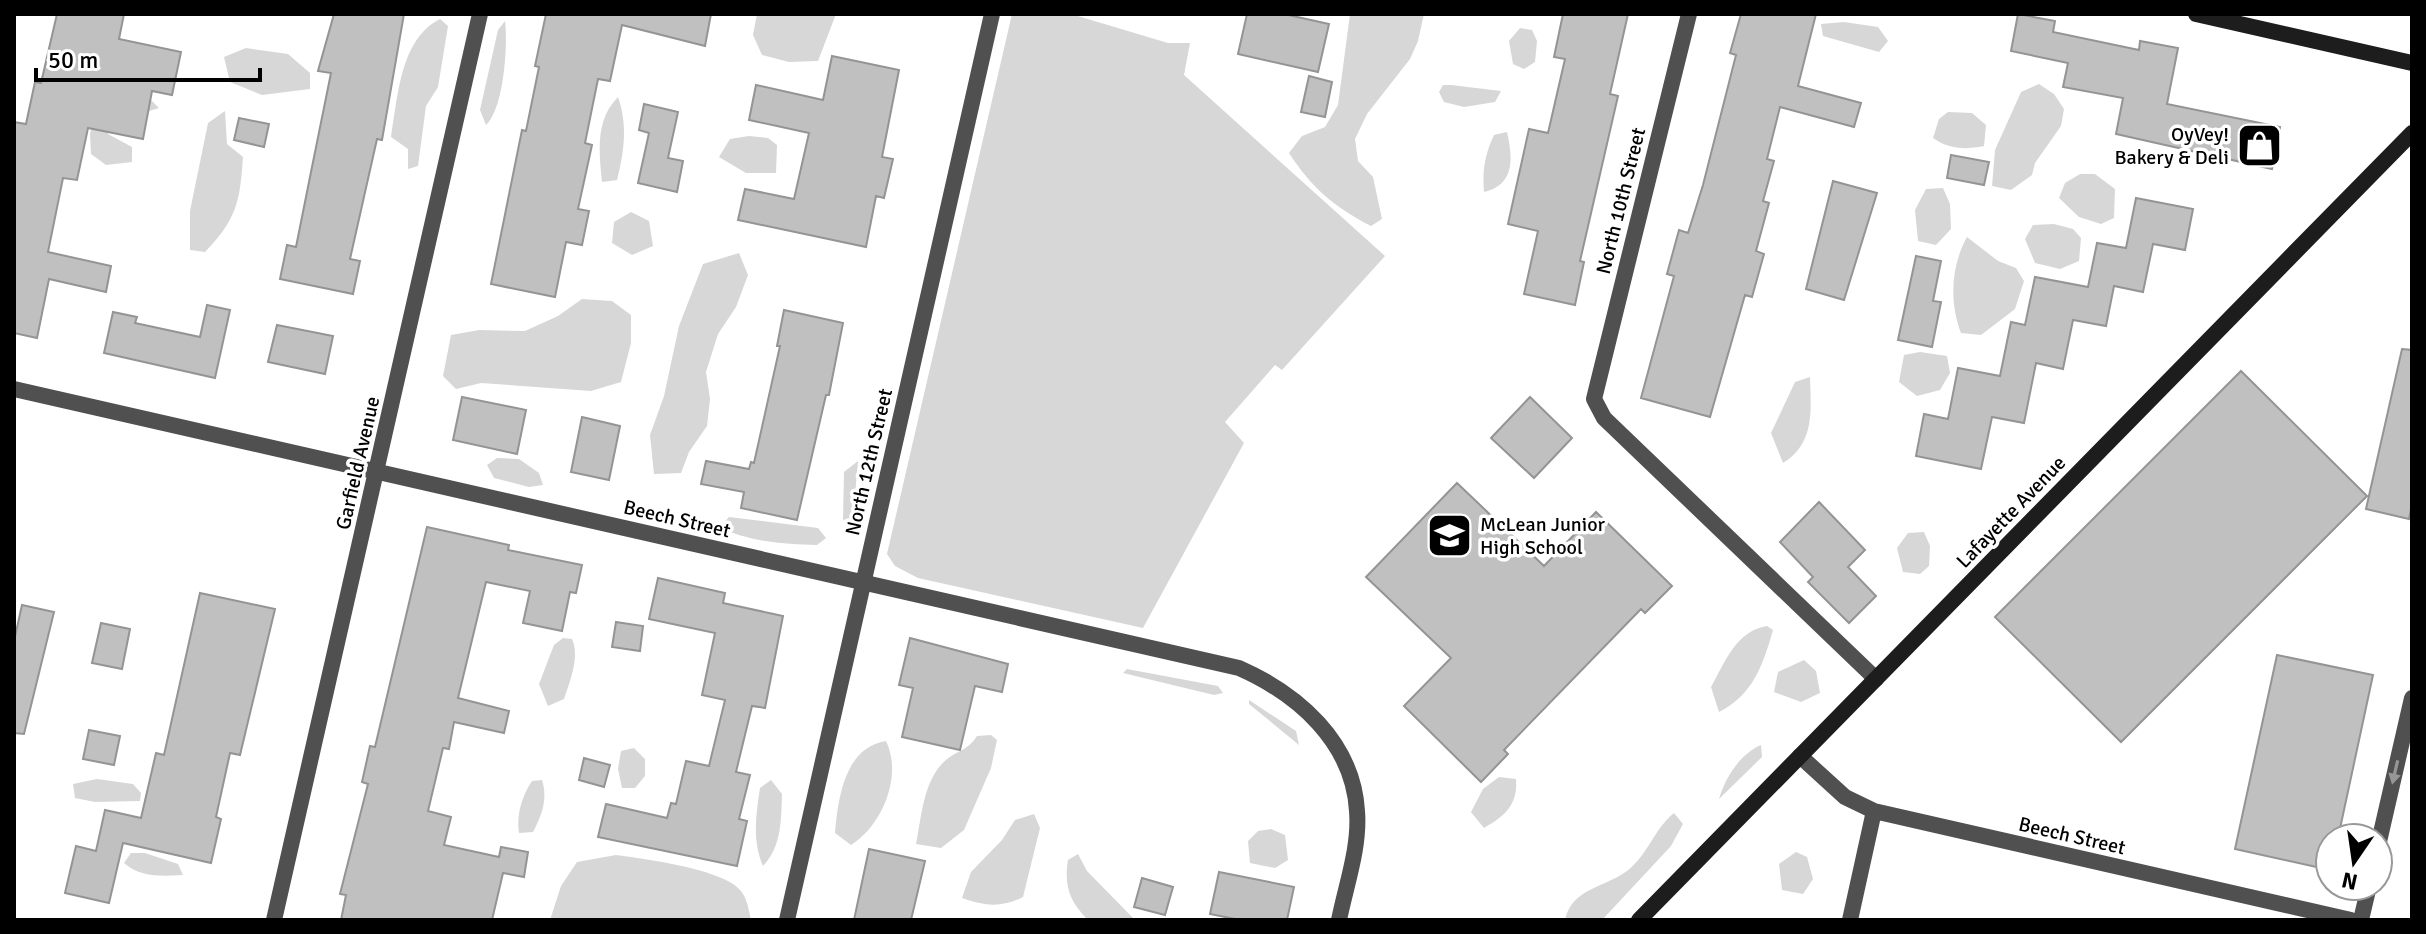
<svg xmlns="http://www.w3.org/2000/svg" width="2426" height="934" font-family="Signika,sans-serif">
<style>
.green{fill:#d7d7d7}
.building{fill:#c0c0c0;stroke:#949494;stroke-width:2}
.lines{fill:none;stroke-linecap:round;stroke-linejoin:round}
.street{stroke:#505050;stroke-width:16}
.secondary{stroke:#1d1d1d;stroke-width:16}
.oneway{fill:#969696}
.labels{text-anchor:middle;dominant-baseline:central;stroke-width:7;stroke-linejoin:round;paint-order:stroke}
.poi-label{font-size:20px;fill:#000;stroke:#fff;text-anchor:end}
.street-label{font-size:20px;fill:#000;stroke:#fff}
</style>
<rect width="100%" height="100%" fill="#fff"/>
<path class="green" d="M757,14H836L818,61L789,62L762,55L753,35Z
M1012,14H1071L1168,43H1190L1184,75L1385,256L1282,370L1275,365L1225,422L1244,443L1143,628L918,578L895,566L887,554Z
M1350,14H1424L1418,41L1410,59L1367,114L1355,139L1358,161L1373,177L1382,219L1371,226C1334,207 1311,187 1289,153L1302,136L1325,127L1338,105Z
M440,19L448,26L438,87L426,106L418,166L408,169V149L391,137C398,97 400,39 440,19Z
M505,21C508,45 504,108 486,125L480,110L498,30Z
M1844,22L1878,27L1888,41L1879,52L1823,36L1821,24Z
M1520,28L1532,30L1537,41L1535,62L1524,69L1513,64L1509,41Z
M246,48L288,54L310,73V89L262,95L230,82L224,57Z
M2039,84L2054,94L2064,109L2061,126L2035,163L2032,175L2011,190L1992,186L1995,150L2021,92Z
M1443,85H1451L1501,91L1495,102L1464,107L1444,102L1439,92Z
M99,92L150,99L159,108L149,111L113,106L108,134L132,147V162L106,165L91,154L90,134Z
M618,97C628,125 624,152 617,180L602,182C599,152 595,120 618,97Z
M225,111L227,144L243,157C240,201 237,219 205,252L190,250V211L208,123Z
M1948,112L1972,113L1986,125L1984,146C1964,150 1949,149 1933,138L1939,119Z
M1507,132C1513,158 1515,185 1484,192C1482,171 1485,154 1494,135Z
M749,136L768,138L777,145L776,173H746L719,157L730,139Z
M2080,174H2095L2115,189L2114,218L2101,224L2079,217L2059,198L2065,183Z
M1943,188L1950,204L1951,229L1936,245L1918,241L1915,210L1926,189Z
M631,212L649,221L653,246L632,255L612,243L614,222Z
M2054,224L2073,229L2081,238L2079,261L2060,269L2035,263L2025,239L2033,225Z
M1967,237L1998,261L2016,268L2024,281L2015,309L1981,335L1961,333C1949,302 1951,266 1967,237Z
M739,253L748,275L736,307L718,334L706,372L710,399L707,426L689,452L681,473L654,474L650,435L664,396L679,326L703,264Z
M582,299L612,301L631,315V343L621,382L591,391L481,383L456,389L443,376L451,335L479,330L525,331L558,316Z
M1920,352L1947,356L1950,373L1940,390L1917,396L1899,382L1904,355Z
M1810,377C1811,411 1815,443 1783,463L1771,433L1795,382Z
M497,458L519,459L539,473L543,485L529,487L494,478L487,465Z
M858,461L853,518L843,520L844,472Z
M729,517L818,528L826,538L817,545C787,544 747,542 720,527Z
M1924,532L1930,546L1929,566L1920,574L1903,572L1897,548L1908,533Z
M1767,626L1773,630C1763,665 1753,695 1719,712L1711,687C1725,662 1736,631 1767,626Z
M563,638L572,639C580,657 570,681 564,699L548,706L539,684L554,645Z
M1804,660L1816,671L1820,693L1801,702L1774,692L1778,672Z
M1127,669L1218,686L1223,693L1214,695L1123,673Z
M1249,700L1296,731L1299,745L1249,704Z
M991,735L997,740L991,768L964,830L941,848L916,844C922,816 923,779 947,759C959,750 968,750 977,736Z
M886,741C903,776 882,826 851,845L835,833C838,798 845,747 886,741Z
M1761,745L1762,757L1719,799C1725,778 1740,754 1761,745Z
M634,748L645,759V776L635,788H622L618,769L621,751Z
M1499,777L1516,779C1518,805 1505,816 1484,828L1471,812L1483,789Z
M97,779L133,784L141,793L140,801L95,802L75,798L73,784Z
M542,780C548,799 542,815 533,832L519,833C516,816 522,796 532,781Z
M771,780L782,794C781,820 782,846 763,866C752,840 756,815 760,788Z
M1674,813L1683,824L1671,846L1602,920H1565C1572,888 1604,888 1627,871C1648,855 1654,829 1674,813Z
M1034,814L1040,828L1023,897C1001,908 985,906 962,898L971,872L1002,840L1015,820Z
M1271,829L1285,835L1288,860L1275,868L1250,863L1248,841L1258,831Z
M1796,852L1807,857L1813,879L1803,894L1782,890L1779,864Z
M131,853H145L178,864L183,875C163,876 141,878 124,863Z
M1078,854L1087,871L1135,920H1088C1069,901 1064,885 1068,860Z
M616,855C645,859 724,869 741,891C747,898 749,911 751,920H550L561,886L577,862Z"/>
<path class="building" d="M57,14H124L119,39L181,52L172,95L152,91L143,139L88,128L77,180L63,178L48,252L111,266L106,292L49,279L37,338L14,333V122L26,124L35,82L41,83Z
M334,14H404L382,140L377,139L350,259L360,261L353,294L280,279L287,245L296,247L310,177L331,73L318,71Z
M546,14H711L705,46L622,25L610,81L598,79L585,143L592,145L578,209L589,211L582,245L566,242L555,297L491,284L522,130L526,131L539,67L535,66Z
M1247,14H1284L1329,24L1318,72L1238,54Z
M1563,14H1628L1610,94L1618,96L1580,261L1584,262L1575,305L1524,294L1538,231L1508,224L1529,129L1548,133L1565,59L1554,57Z
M1741,14H1816L1798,86L1861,103L1854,127L1780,107L1767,159L1774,161L1763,201L1769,203L1756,251L1764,254L1752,297L1745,295L1710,417L1641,398L1674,276L1667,274L1679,230L1688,233L1703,185L1736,55L1730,53Z
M2018,14L2055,21L2053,32L2139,50L2140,41L2178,48L2167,104L2280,127L2272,169L2116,134L2123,98L2063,87L2068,63L2011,51Z
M832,56L899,70L882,157L893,159L884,198L876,196L866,247L738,220L745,189L794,199L809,133L749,120L756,85L823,100Z
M1309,76L1332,82L1325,117L1301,112Z
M644,104L678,112L668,158L683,161L677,192L638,183L649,133L639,130Z
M239,118L269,124L264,147L234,140Z
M1951,155L1989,162L1984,185L1947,178Z
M1833,181L1877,193L1844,300L1806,289Z
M2136,198L2193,209L2185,250L2153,244L2143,292L2114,286L2106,326L2073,320L2063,369L2036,363L2024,423L1992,417L1981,469L1916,456L1924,414L1948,419L1958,368L2000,376L2011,322L2025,325L2035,277L2088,287L2097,243L2126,248Z
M1916,256L1941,261L1933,301L1941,302L1932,347L1898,340Z
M207,305L230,310L215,378L104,353L113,312L137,317L135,323L200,337Z
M784,310L843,323L829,395H826L797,520L741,508L744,492L701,484L706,461L749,469L751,462L754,463L780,346H777Z
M277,325L333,336L325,374L268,362Z
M2402,349L2412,350V504L2409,519L2366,509Z
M2241,371L2367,496L2121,742L1995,617Z
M462,397L526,410L517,454L453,440Z
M1530,397L1572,438L1534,478L1491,438Z
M582,417L620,426L609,480L571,472Z
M1457,483L1544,566L1596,512L1672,586L1645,613L1641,609L1504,750L1508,754L1481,782L1404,706L1451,658L1366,577Z
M1819,502L1865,550L1848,567L1876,596L1849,623L1808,582L1813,577L1780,542Z
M427,527L509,545L508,550L582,565L576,593L570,592L562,631L523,623L530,591L486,582L458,698L509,711L504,733L454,722L449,749L443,748L428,811L451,817L444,845L499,857L501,847L528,852L524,877L503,873L492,920H341L346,895L340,894L368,784L362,782L370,746L375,747Z
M658,578L725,593L723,603L783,616L765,708L752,706L736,772L750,775L739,819L747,821L737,866L598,837L606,804L667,818L671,803L676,804L686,761L709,766L725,700L702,695L715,633L649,619Z
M200,593L275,609L240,755L230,753L216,817L221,819L211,863L123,843L109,903L65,893L76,846L96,851L105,810L141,818L156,753L164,755Z
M22,605L54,612L24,734L14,733V641Z
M616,622L643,626L640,651L612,647Z
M101,623L130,629L122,669L92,663Z
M910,638L1008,664L1002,692L975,686L960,750L902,737L913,688L899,685Z
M2277,655L2373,675L2338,838H2330V870L2235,849Z
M89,730L120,736L114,765L83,759Z
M584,758L610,765L604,787L579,780Z
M869,849L925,861L911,920H854Z
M1219,872L1294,887L1287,920H1240L1210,914Z
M1142,878L1173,887L1165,915L1134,907Z"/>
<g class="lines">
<path class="street" d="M1689,14L1594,399L1604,418L1876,679
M14,389L1239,668C1298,694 1353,742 1357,811C1360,847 1346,885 1339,920
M1800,756L1845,797L1874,811L2351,920
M2378,846L2412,698
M274,920L480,14
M787,920L992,14
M1850,920L1874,811
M2361,920L2369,886"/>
<path class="secondary" d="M2196,14L2412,63
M1639,920L2412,133"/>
</g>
<defs><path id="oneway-solid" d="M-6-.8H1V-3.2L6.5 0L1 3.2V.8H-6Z" transform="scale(2)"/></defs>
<use class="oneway" href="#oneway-solid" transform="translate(2395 772) rotate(103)"/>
<defs>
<symbol id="shop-square" viewBox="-11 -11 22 22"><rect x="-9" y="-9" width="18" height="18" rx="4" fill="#000" stroke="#fff"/><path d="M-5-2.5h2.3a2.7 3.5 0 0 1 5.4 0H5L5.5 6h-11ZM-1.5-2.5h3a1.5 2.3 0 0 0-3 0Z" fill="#fff"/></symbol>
<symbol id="school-square" viewBox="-11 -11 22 22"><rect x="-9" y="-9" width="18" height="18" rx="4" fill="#000" stroke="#fff"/><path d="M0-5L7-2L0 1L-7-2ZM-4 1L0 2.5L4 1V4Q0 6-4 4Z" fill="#fff"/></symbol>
</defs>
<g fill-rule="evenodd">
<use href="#shop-square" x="2234" y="120" width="51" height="51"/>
<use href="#school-square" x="1424" y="510" width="51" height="51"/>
</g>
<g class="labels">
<g class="poi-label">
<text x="2229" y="134">OyVey!<tspan x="2229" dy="23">Bakery &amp; Deli</tspan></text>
<text x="1480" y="524" text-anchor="start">McLean Junior<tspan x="1480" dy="23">High School</tspan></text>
</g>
<g class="street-label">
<text transform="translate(1621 201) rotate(-76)">North 10th Street</text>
<text transform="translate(869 462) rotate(-77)">North 12th Street</text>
<text transform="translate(358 463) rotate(-77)">Garfield Avenue</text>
<text transform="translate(2011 512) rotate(-46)">Lafayette Avenue</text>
<text transform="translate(677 519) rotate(13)">Beech Street</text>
<text transform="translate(2072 836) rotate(13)">Beech Street</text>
</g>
</g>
<rect width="2426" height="934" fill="none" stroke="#000000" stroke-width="32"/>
<g transform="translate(2354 862) rotate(193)"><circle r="38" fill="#ffffff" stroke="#999999" stroke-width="2"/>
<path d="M0-6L14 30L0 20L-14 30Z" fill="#000000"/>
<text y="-12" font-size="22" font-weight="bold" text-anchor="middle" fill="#000000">N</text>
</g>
<path d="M36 68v12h224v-12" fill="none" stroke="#000000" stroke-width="4"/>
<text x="48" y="68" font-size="24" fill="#000000" stroke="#ffffff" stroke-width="6" paint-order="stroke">50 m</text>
</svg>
